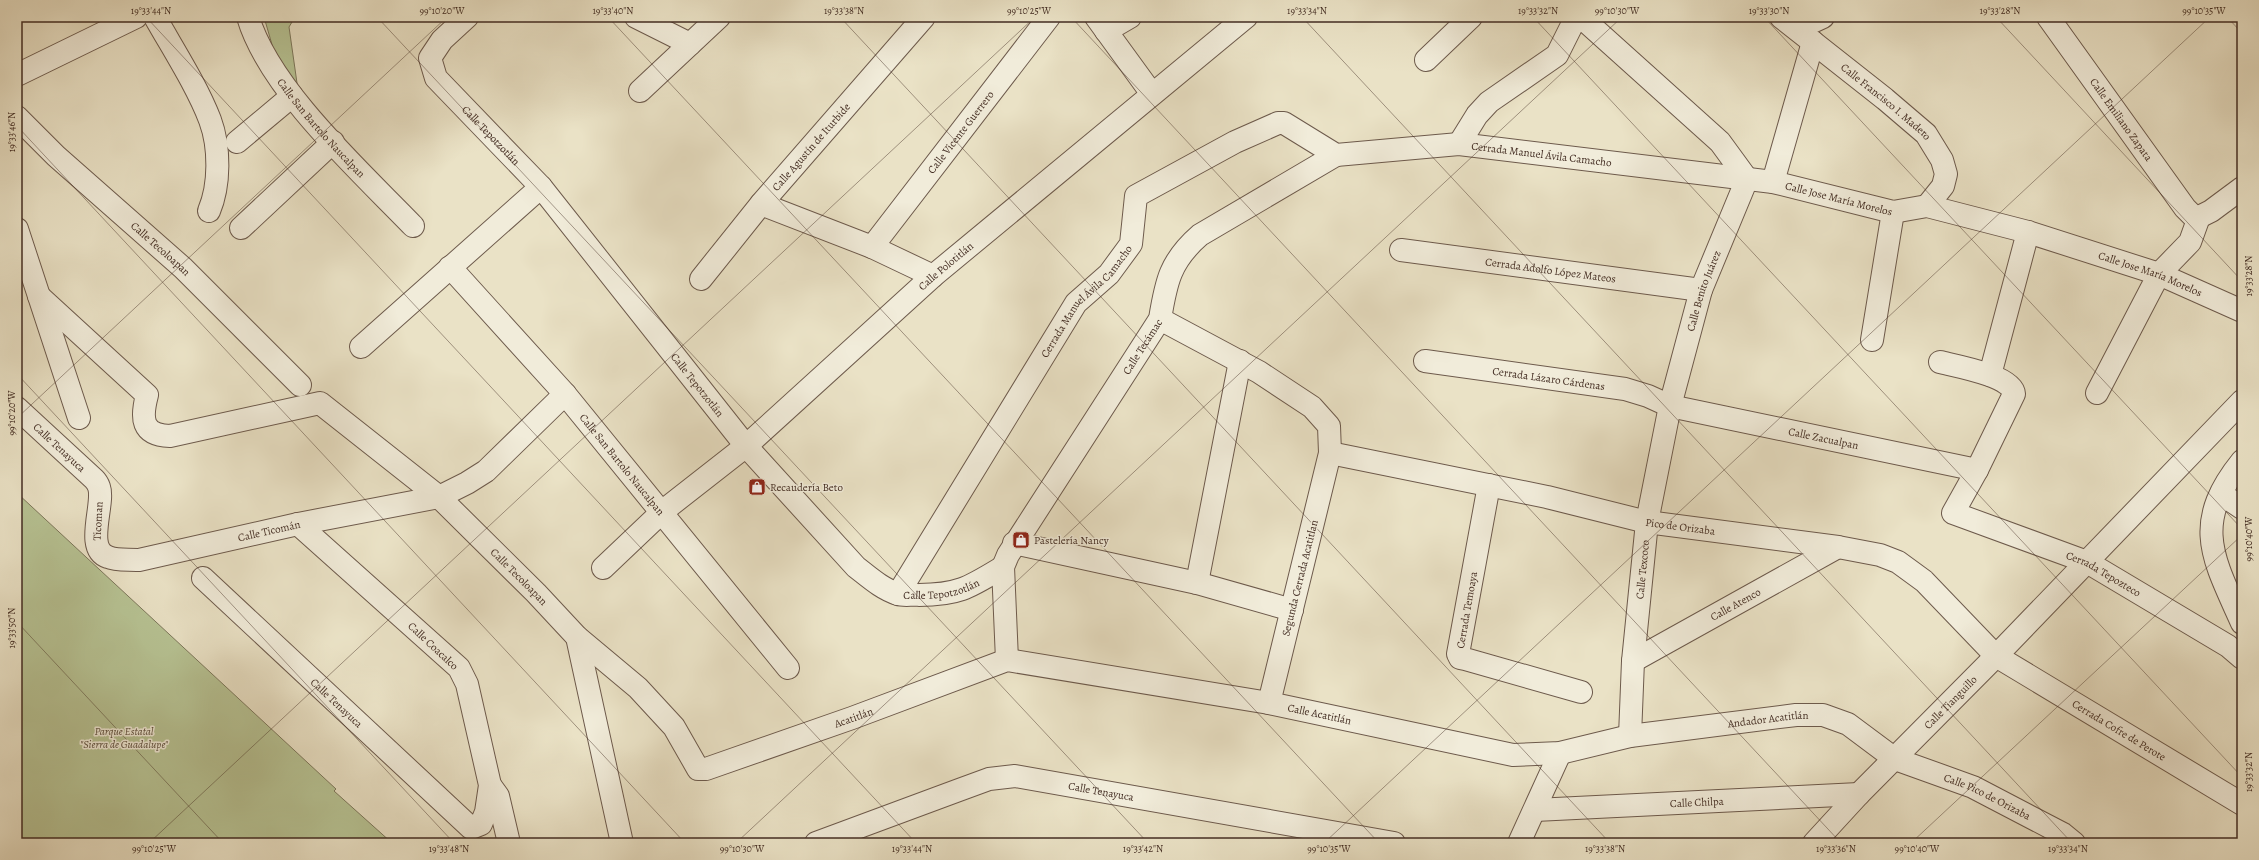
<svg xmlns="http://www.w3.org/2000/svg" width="2259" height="860" font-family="Alegreya,serif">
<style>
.green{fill:#b7c394;stroke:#7d785c}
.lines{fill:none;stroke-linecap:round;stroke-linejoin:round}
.minor-casing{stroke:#6d5a4c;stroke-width:24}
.minor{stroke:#f1ecda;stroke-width:22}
.ticks{fill:none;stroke:#432d23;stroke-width:1;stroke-opacity:0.45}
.labels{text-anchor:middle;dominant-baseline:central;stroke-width:3;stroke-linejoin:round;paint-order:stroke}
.street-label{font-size:11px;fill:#432d23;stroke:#f1ecda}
.poi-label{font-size:11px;fill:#432d23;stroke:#f1ecda;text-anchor:start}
.park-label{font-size:11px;font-style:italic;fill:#5a4b3a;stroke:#f1ecda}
.neatline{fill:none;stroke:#432d23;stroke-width:1.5}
.ticks-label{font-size:10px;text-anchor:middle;fill:#432d23}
</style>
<rect width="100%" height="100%" fill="#eae2c6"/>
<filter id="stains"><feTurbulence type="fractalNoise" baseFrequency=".005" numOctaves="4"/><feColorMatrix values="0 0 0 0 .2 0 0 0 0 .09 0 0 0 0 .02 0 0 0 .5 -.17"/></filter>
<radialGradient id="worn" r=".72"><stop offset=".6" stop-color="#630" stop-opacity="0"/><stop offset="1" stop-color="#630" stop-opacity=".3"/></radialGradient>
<path class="green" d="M264,17H295L289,27L298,90L275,55Z
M17,493L336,789L334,791L392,843H17Z"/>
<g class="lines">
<defs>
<g id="minor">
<path d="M155,17C173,49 197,86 210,120C220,147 220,185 209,211"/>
<path id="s1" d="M248,17C269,89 361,172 413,226"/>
<path id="s2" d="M467,17L442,40L430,58L436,78L541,187L746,446L856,567C869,577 882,589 898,594C904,596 913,594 919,595C959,595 970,587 1003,567"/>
<path d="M636,17L690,44"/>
<path d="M1096,17L1152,94"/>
<path d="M1581,17L1720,142L1747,179"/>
<path id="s3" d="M1781,17L1885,99L1926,134L1942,160L1946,174L1943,186L1927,206"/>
<path id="s4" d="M2048,17L2185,208L2192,215L2199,217"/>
<path d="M1797,29L1823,17"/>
<path d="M1106,31L1130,17"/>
<path d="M1426,60L1471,17"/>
<path d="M17,75L136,17"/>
<path d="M640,91L719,17"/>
<path id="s5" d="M17,117L56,156L183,268L300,385"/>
<path d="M237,142L292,96"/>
<path d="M1459,144L1477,115L1489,102L1557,55L1576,17"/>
<path d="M1773,182L1813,42"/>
<path d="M761,204L872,247L933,276"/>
<path d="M2199,217L2211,211L2242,188"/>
<path d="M241,228L333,142"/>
<path d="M17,229L79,418"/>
<path id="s6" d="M872,247L1049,17"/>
<path id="s7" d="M1401,250L1701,290"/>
<path id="s8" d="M450,267L565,394L788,668"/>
<path id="s9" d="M701,279L761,204L924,17"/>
<path id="s10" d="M39,296L147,395C141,418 141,435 170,436L320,403L439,497L536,593L577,637L638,688L674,727L698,769H706L852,718L1007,660L1269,703L1513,755L1560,753L1630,736L1796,715H1823L1848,724L1895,759L1973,787L2063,834L2074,843"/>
<path d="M1160,319L1259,372L1312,407L1329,426L1330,453L1269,703"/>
<path d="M1872,340L1893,212"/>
<path d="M361,347L541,187"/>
<path id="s11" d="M1425,361L1625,389L1648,396L1670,406L1977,470"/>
<path id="s12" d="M1940,362C1956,366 2013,376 2014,394L1977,470L1953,513L2087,562L2228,646L2242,658"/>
<path d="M1990,375L2028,232"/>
<path d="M2097,393L2159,274L2190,242L2199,217"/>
<path id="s13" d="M17,408L94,479C96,481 98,484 99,487C105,504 84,549 108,557C117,561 129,559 139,560L298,524L439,497L467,483L486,471L565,394"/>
<path id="s14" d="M1330,453L1547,497L1647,522L1838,547L1880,555L1898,562L1924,581L1996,656L2242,804"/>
<path d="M2242,461C2191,524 2213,558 2242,623"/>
<path d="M1489,485L1458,654L1460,658L1465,659L1581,692"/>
<path d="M2221,494L2242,508"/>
<path d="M1014,543L1197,583L1292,610"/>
<path id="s15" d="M603,568L663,511L746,446L933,276L1246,17"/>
<path id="s16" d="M203,578L471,828L481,824L486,812L490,785L467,684L459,668L298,524"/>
<path d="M1197,583L1240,361"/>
<path id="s17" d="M898,594L1076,303L1109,274L1131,244L1136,196L1235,142L1278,123H1284L1336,155L1459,144L1773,182L1893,212L1927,206L2028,232L2159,274L2242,311"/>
<path d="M577,637L622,843"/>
<path id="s18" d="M1007,660L1003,567L1008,555L1160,319C1166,282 1170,261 1200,235L1336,155"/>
<path id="s19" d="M1633,661L1838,547"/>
<path id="s20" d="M1630,736L1633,661L1647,522L1670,406L1701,290L1747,179"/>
<path d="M490,785L498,796L509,843"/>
<path id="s21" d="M1535,810L1859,794"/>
<path id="s22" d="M816,843L959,790L989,779L1015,776L1394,843"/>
<path d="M1519,843L1560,753"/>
<path id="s23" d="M1814,843L1859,794L1996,656L2242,401"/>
</g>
</defs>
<use href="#minor" class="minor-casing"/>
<use href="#minor" class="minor"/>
</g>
<path class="ticks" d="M146,17L916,843M377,17L1148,843M608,17L1379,843M840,17L1610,843M1071,17L1841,843M1302,17L2072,843M1533,17L2242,777M1764,17L2242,529M1996,17L2242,281M2227,17L2242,33M17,126L685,843M17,374L454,843M17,418L447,17M17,622L223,843M149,843L1035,17M736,843L1622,17M1324,843L2210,17M1911,843L2242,535"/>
<defs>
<symbol id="shop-square" viewBox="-11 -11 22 22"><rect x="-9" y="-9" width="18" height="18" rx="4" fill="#8f2418" stroke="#f1ecda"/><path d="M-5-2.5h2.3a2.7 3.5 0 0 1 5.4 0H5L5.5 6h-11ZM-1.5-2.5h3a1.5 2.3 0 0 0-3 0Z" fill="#fff"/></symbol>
</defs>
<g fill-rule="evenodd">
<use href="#shop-square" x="747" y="477" width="20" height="20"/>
<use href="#shop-square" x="1011" y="530" width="20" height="20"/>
</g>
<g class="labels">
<g class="street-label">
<text stroke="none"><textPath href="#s3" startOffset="135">Calle Francisco I. Madero</textPath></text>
<text stroke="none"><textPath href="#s4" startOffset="126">Calle Emiliano Zapata</textPath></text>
<text stroke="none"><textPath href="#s1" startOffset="134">Calle San Bartolo Naucalpan</textPath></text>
<text stroke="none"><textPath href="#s6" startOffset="145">Calle Vicente Guerrero</textPath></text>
<text stroke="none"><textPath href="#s2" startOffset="156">Calle Tepotzotlán</textPath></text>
<text stroke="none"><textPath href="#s9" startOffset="172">Calle Agustín de Iturbide</textPath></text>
<text stroke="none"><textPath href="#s17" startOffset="904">Cerrada Manuel Ávila Camacho</textPath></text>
<text stroke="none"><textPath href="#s17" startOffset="1205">Calle Jose María Morelos</textPath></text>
<text stroke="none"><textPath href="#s5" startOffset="195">Calle Tecoloapan</textPath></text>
<text stroke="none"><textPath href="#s15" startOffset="457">Calle Polotitlán</textPath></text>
<text stroke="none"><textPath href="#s7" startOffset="151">Cerrada Adolfo López Mateos</textPath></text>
<text stroke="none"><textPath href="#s17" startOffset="1529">Calle Jose María Morelos</textPath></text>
<text stroke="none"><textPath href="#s20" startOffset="453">Calle Benito Juárez</textPath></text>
<text stroke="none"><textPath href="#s17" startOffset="349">Cerrada Manuel Ávila Camacho</textPath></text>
<text stroke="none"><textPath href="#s18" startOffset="354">Calle Tecámac</textPath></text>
<text stroke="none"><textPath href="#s11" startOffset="125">Cerrada Lázaro Cárdenas</textPath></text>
<text stroke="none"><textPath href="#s2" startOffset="480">Calle Tepotzotlán</textPath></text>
<text stroke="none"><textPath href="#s11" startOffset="407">Calle Zacualpan</textPath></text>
<text stroke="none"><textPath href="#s13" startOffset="58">Calle Tenayuca</textPath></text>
<text stroke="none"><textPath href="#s8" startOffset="262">Calle San Bartolo Naucalpan</textPath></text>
<text transform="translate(98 521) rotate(-87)">Ticoman</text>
<text stroke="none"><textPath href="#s14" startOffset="358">Pico de Orizaba</textPath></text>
<text stroke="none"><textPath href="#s13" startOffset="354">Calle Ticomán</textPath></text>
<text stroke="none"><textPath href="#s20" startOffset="167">Calle Texcoco</textPath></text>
<text stroke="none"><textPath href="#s12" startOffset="380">Cerrada Tepozteco</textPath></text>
<text stroke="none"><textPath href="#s10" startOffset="623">Calle Tecoloapan</textPath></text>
<text transform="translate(1300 578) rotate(-76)">Segunda Cerrada Acatitlan</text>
<text stroke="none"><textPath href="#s2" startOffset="816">Calle Tepotzotlán</textPath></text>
<text stroke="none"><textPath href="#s19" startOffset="117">Calle Atenco</textPath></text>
<text transform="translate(1467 610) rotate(-80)">Cerrada Temoaya</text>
<text transform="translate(433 646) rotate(43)">Calle Coacalco</text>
<text stroke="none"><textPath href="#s23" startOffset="196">Calle Tianguillo</textPath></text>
<text stroke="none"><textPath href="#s16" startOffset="183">Calle Tenayuca</textPath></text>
<text stroke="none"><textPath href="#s10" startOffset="1533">Calle Acatitlán</textPath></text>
<text stroke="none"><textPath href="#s10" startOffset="1052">Acatitlán</textPath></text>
<text stroke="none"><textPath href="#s10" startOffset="1989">Andador Acatitlán</textPath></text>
<text stroke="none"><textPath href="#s14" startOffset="859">Cerrada Cofre de Perote</textPath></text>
<text stroke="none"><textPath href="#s22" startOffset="298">Calle Tenayuca</textPath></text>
<text stroke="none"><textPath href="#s10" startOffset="2229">Calle Pico de Orizaba</textPath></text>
<text stroke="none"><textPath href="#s21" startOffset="162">Calle Chilpa</textPath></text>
</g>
<g class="poi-label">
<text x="770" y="487">Recaudería Beto</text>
<text x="1034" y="540">Pastelería Nancy</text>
</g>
<g class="park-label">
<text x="124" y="731">Parque Estatal<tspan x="124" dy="13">"Sierra de Guadalupe"</tspan></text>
</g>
</g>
<rect width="2259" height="860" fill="none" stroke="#eae2c6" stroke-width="44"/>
<rect x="22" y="22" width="2215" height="816" class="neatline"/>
<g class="ticks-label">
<text x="151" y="14">19°33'44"N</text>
<text x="442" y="14">99°10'20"W</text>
<text x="613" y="14">19°33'40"N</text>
<text x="844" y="14">19°33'38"N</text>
<text x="1029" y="14">99°10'25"W</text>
<text x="1307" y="14">19°33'34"N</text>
<text x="1538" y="14">19°33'32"N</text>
<text x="1617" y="14">99°10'30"W</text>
<text x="1769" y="14">19°33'30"N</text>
<text x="2000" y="14">19°33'28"N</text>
<text x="2204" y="14">99°10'35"W</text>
<text transform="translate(11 132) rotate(-90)" y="4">19°33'46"N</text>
<text transform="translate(2248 276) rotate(-90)" y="4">19°33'28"N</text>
<text transform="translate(11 413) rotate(-90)" y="4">99°10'20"W</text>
<text transform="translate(2248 539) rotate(-90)" y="4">99°10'40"W</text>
<text transform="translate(11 628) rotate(-90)" y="4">19°33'50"N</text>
<text transform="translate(2248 772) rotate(-90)" y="4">19°33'32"N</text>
<text x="154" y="852">99°10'25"W</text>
<text x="449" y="852">19°33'48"N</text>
<text x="742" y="852">99°10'30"W</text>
<text x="912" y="852">19°33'44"N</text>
<text x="1143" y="852">19°33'42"N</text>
<text x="1329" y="852">99°10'35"W</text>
<text x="1605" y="852">19°33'38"N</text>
<text x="1836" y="852">19°33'36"N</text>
<text x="1917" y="852">99°10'40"W</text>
<text x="2068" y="852">19°33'34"N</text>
</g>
<rect width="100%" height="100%" filter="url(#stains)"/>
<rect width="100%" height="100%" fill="url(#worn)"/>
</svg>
